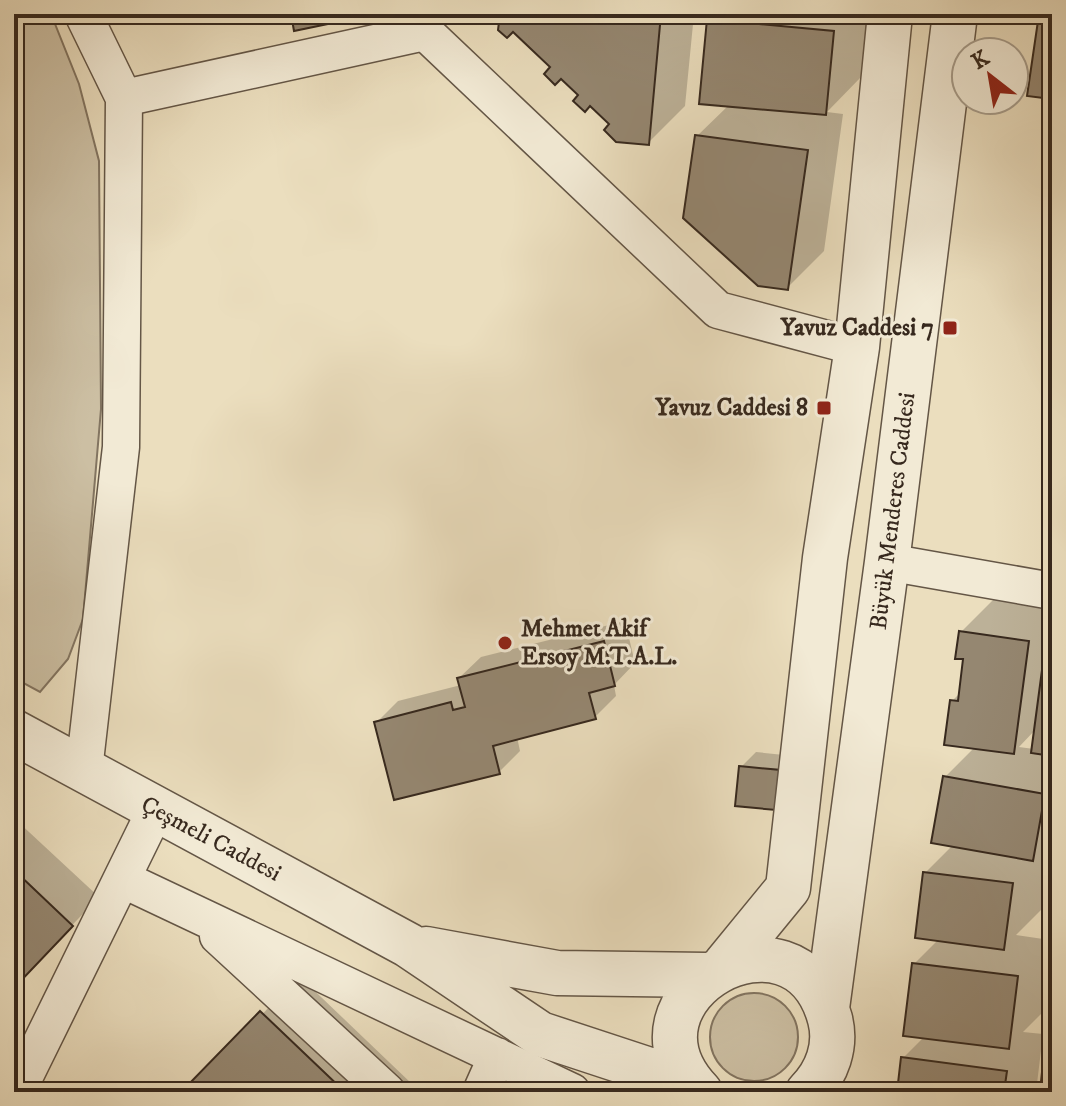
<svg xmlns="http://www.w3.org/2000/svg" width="1066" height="1106" font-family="'IM FELL DW Pica',serif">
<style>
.green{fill:#ccbfa3;stroke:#827460;stroke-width:2}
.shadow{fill:#0003;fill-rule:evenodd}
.building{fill:#958771;stroke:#37291e;stroke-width:2}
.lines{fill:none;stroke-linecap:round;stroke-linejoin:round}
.minor-casing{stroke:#645646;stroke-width:39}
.tertiary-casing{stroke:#645646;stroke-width:47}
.minor{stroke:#f2ead5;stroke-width:36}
.tertiary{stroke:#f2ead5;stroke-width:44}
.poi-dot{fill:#8f2418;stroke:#f2ead5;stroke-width:3}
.labels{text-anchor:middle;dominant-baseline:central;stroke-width:6;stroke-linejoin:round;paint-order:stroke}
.poi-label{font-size:24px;font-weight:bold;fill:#37291e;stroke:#f2ead5;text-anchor:end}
.street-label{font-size:24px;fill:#37291e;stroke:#f2ead5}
</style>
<rect width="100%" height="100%" fill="#ebdebe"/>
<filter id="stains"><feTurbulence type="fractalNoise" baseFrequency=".0025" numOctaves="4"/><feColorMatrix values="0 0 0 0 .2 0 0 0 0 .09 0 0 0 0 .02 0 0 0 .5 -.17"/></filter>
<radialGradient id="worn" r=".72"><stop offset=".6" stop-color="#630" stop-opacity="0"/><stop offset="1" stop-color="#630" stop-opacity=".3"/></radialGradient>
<path class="green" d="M14,14H51L79,84L99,161L101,409L83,619L68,659L40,692L14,678Z
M710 1037a44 44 0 1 1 88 0a44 44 0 1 1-88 0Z"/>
<path class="shadow" d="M502,14H694L685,106L648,143L612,124Z
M715,14H868L862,76L827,112L843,114L824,251L787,288L697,136L729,105L709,20Z
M998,595L1052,602V839L1045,846L1049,847L1041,910L1016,935L1050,940L1052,920L1045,1010L1023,1032L1043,1034L1036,1092H899L903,1058L924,1037L914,964L939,939L925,873L953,845L945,777L975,747L952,701L961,692L965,658L961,632ZM1036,729L1034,749L1019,747Z
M625,621L635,663L614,685L616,696L595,717L517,737L520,751L499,772L377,722L398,701L461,685L459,678L481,657Z
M756,752L794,756L775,808L741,767Z
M15,819L99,897L14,986V820Z
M298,975L412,1084L405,1092H192Z"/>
<path class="building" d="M291,14H376L294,31Z
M500,14H661L649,145L616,142L604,130L609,124L590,106L585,112L573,101L578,95L561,79L555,85L544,74L550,67L513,32L507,38L498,30Z
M1039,14H1052V99L1027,96Z
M707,19L834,31L826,115L699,104Z
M695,135L808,150L788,290L758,286L683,218Z
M959,631L1029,641L1014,754L944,745L950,700L958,701L963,659H955Z
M1046,640L1052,641V756L1031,753Z
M604,641L615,686L589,693L596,719L493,746L500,774L394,800L374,722L451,702L453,710L465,707L457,678Z
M739,766L781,770L776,810L735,806Z
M943,776L1045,794L1033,861L931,843Z
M14,870L73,926L14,988Z
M923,872L1013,883L1004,950L915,938Z
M1052,903V957L1046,956Z
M912,963L1018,976L1009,1049L903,1036Z
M260,1011L345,1092H189L185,1088Z
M901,1057L1007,1071L1004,1092H897Z
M1042,1072L1052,1073V1092H1040Z"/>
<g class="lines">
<defs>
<path id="minor" d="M83,14L124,98L121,447L84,770
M124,98L425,32L718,310L857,347
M887,562L1052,591
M122,879L572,1092
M218,936L387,1092
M17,1092L156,809
M481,1092L497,1056"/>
<path id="tertiary" d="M14,732L408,945L540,1034L692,1084
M426,949L557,973L707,975
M725,965L788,888L825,558L857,347L890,14
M827,1008L887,562L955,14
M700,1092C608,996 796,891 830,1019C837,1046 827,1073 808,1092"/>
</defs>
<use href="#minor" class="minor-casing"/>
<use href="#tertiary" class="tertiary-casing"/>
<use href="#minor" class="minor"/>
<use href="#tertiary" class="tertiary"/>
</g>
<g class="poi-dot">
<rect x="942" y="320" width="16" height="16" rx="4"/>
<rect x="816" y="400" width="16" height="16" rx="4"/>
<circle cx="505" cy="643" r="8"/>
</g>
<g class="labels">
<g class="poi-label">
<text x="934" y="328">Yavuz Caddesi 7</text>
<text x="808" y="408">Yavuz Caddesi 8</text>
<text x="521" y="629" text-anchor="start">Mehmet Akif<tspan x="521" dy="28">Ersoy M.T.A.L.</tspan></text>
</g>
<g class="street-label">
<text transform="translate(893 511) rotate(-83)">Büyük Menderes Caddesi</text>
<text transform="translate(211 839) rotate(28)">Çeşmeli Caddesi</text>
</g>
</g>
<rect width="1066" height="1106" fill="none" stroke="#ebdebe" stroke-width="48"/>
<rect x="16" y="16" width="1034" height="1074" fill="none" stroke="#37291e" stroke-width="4"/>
<rect x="24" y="24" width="1018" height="1058" fill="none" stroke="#37291e" stroke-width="2"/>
<g transform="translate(990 76) rotate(329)"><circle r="38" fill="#f2ead5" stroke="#a79d8c" stroke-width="2"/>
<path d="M0-6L14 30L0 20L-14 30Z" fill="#8f2418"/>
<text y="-12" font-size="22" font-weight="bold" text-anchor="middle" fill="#37291e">K</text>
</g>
<rect width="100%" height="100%" filter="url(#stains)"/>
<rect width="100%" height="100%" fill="url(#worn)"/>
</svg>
